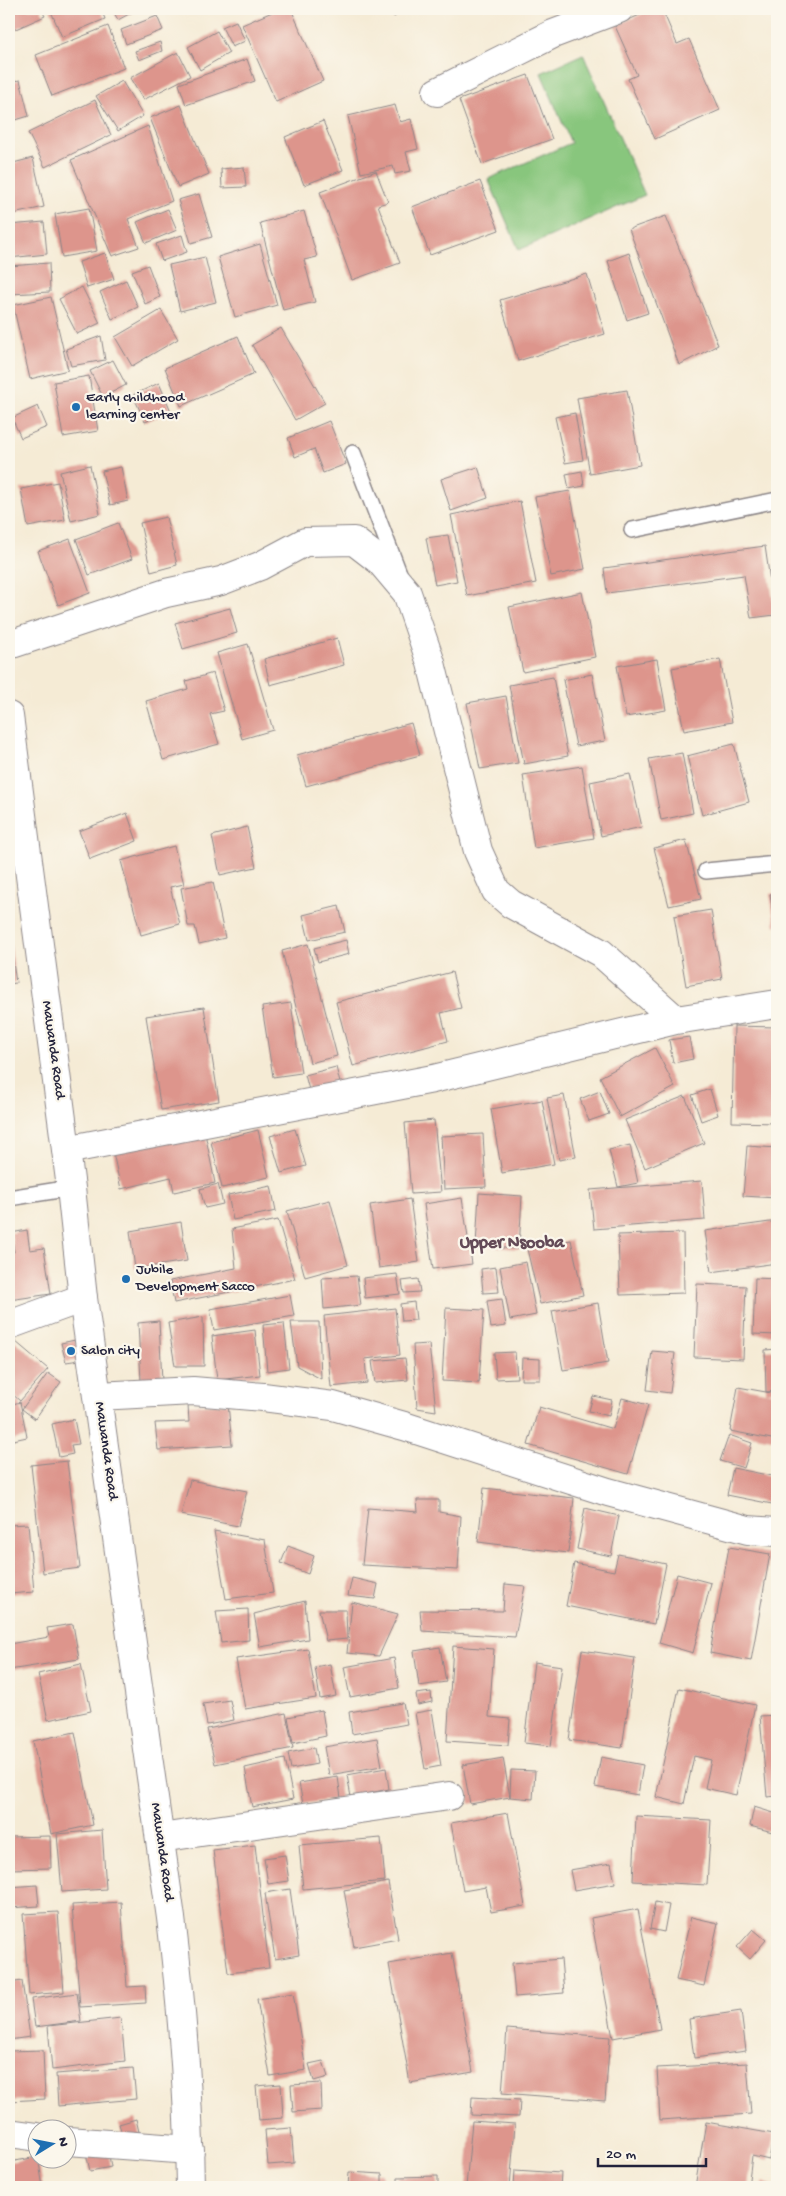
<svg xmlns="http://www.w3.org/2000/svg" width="786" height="2196" font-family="'Gochi Hand',sans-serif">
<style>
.green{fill:#88c67d;stroke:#55745c}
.building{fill:#dd958c}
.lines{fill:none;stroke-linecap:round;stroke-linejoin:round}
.service-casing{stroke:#8c8688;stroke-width:18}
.minor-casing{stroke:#8c8688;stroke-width:30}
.tertiary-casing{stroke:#8c8688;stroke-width:30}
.service{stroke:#fff;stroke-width:15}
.minor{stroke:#fff;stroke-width:28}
.tertiary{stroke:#fff;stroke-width:28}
.poi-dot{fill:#1f6fb2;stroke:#fbf7ec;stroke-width:2}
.labels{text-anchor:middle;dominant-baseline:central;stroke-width:4.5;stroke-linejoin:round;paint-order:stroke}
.poi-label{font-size:15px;fill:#22223b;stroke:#fbf7ec;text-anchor:start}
.street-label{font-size:15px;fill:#22223b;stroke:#fbf7ec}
.quarter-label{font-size:18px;font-weight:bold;fill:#634a57;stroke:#fbf7ec}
</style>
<rect width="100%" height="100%" fill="#fbf7ec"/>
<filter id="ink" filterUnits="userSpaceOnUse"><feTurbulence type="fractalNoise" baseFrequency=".02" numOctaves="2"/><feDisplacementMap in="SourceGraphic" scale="10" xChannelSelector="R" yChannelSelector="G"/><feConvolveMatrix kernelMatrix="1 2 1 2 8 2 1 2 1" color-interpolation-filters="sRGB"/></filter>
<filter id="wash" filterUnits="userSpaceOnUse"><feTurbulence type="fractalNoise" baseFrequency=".0096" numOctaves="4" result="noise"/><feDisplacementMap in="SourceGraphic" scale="20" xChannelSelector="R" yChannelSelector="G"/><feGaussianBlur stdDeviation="1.12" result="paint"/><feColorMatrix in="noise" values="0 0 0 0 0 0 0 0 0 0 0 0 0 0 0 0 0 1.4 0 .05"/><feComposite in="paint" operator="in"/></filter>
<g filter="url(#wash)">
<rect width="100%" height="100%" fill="#f5ebd5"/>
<path class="green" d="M583,54L645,195L519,250L488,179L571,143L541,73Z"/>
<g id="blocks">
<path class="building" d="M9,9H41L45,16L9,32Z
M50,9H101L105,19L62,37Z
M112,9H138L118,20Z
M279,9H291L323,81L276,102L242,25Z
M389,9H407L394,17Z
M653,9H662L677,44L689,39L720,110L655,139L628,79L637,75L615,26Z
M157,16L163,30L126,44L121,30Z
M236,21L245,41L232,47L222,27Z
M108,26L124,68L52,96L36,55Z
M217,31L229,53L200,70L188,47Z
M160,42L162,51L139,60L135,51Z
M178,52L190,76L143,100L130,78Z
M247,59L255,81L186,105L179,84Z
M528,75L552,139L482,164L459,100Z
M20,80L29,116L9,122V82Z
M122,81L143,116L118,131L96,96Z
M95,100L111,135L45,167L28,133Z
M181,105L209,174L178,187L150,118Z
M395,105L400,122L411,119L418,149L406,152L411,171L395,174L393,166L361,173L348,116Z
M323,121L343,170L304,185L285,137Z
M148,126L172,201L128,219L139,247L112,256L71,160Z
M33,158L44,207L9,215V164Z
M244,167L246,187L222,188L221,169Z
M376,171L388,202L378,205L400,263L352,280L320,192Z
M480,181L499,230L430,255L412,207Z
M199,194L212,237L191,243L178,200Z
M89,208L97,251L62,257L55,214Z
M168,209L177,230L146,243L137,222Z
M304,211L317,257L304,260L315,302L283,310L260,223Z
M666,216L718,345L679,365L629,229Z
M44,222L47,254L9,258V225Z
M182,235L187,252L162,261L156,244Z
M260,244L277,305L235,317L218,257Z
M105,253L114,279L87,288L79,262Z
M629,253L648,313L627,320L608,261Z
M205,257L216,302L180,311L169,265Z
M49,263L50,292L9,294V266Z
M148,265L160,297L145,304L132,271Z
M587,274L605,334L518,361L500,300Z
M126,280L138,307L112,319L100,292Z
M82,287L100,323L77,334L59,299Z
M51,297L68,370L30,379L13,305Z
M161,310L178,339L132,366L115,337Z
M281,328L325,403L295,420L252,345Z
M101,336L105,360L71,366L66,349Z
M238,336L254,374L181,406L165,368Z
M113,360L126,385L103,397L90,371Z
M89,376L98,431L63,437L54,382Z
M159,383L171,411L145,422L133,395Z
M627,390L640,465L590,474L577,398Z
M38,406L47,427L21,438L12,418Z
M575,413L583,460L565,463L555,417Z
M329,421L346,464L323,473L314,449L295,457L288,438Z
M90,465L100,514L71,521L60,472Z
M121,467L128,501L110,505L102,471Z
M478,467L488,498L451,511L441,479Z
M582,471L584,486L569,489L566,474Z
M58,482L65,520L28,527L21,489Z
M570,491L585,569L551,576L535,497Z
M520,501L536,583L467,596L451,515Z
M166,517L177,565L151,572L140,523Z
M118,523L132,559L89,575L76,539Z
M448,535L457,581L435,585L426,538Z
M70,539L90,593L58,605L38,551Z
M765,546L775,615L751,618L744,575L607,593L604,568Z
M582,592L595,657L523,672L509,607Z
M230,608L237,633L183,649L175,623Z
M337,638L344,665L270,685L264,659Z
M248,644L273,730L242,739L217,653Z
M657,659L666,710L626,717L617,666Z
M720,659L732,722L684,731L672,668Z
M213,673L224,711L210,714L219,744L163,760L146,701L188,689L186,681Z
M592,674L605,741L576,746L563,680Z
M553,677L568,756L524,764L509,685Z
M506,696L518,763L480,769L467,703Z
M411,723L420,755L306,786L297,755Z
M734,744L749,802L702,815L687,756Z
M682,753L693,813L661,820L649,759Z
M582,766L594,838L534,848L523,775Z
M630,774L642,827L601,836L590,782Z
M127,813L137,841L90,859L79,831Z
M247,827L256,867L220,875L212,836Z
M686,840L701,899L669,906L654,848Z
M174,846L184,884L170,887L180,924L141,935L121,861Z
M213,882L225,938L199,944L195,926H188L181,888Z
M777,893V925L775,926L770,894Z
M339,906L345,932L309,940L303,915Z
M711,910L722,979L686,986L674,916Z
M9,933L16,983L9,984Z
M346,940L349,954L318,962L314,948Z
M308,944L337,1056L310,1063L282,951Z
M452,972L461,1008L441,1013L448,1041L353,1066L336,1002Z
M291,1003L301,1073L273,1077L262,1007Z
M204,1007L219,1101L161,1110L146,1016Z
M734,1026L777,1027V1123L732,1122Z
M689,1037L693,1059L673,1063L669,1040Z
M655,1048L675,1087L620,1117L600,1077Z
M336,1067L340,1083L309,1090L305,1075Z
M710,1089L718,1115L701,1121L692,1095Z
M600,1091L609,1114L589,1121L580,1099Z
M564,1095L576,1157L559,1160L547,1098Z
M685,1096L704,1143L645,1168L625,1120Z
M542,1100L554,1164L502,1173L491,1109Z
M434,1120L441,1192L411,1194L405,1123Z
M204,1128L215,1183L174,1192L171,1177L121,1189L112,1148Z
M295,1129L306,1166L281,1173L270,1136Z
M258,1130L269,1177L222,1188L211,1142Z
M483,1134L486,1187L444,1189L441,1136Z
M630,1145L638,1183L618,1187L609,1150Z
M747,1146L777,1148L776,1198L743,1196Z
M702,1181L705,1220L594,1229L590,1190Z
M218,1184L223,1204L205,1208L200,1189Z
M271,1186L276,1211L233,1220L228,1195Z
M479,1193L522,1196L519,1249L476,1246Z
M462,1198L472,1264L433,1269L424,1204Z
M410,1199L419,1262L379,1268L370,1205Z
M330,1200L348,1265L305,1277L287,1211Z
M278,1220L295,1279L174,1303L170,1281L236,1268L232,1229Z
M777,1221V1263L711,1272L705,1231Z
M181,1222L187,1261L135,1269L130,1231Z
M27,1230L30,1250L44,1248L51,1294L9,1300V1252H14L11,1233Z
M683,1233L684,1293L620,1295L618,1235Z
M571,1240L583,1295L540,1304L527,1249Z
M526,1262L536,1315L510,1320L500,1267Z
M496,1267L499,1292L483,1293L481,1269Z
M397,1274L400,1294L365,1298L363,1278Z
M357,1276L361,1305L324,1309L322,1278Z
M755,1278L777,1279V1335L753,1334Z
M418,1279L420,1292L404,1293L402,1281Z
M697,1284L746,1286L743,1359L694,1357Z
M290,1295L294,1316L214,1330L210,1309Z
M502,1299L506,1326L491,1328L487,1301Z
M414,1302L416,1320L402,1321L400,1304Z
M598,1303L608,1363L563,1370L552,1311Z
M395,1308L400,1355L365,1359L367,1383L331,1387L324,1316Z
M446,1308L484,1310L479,1383L442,1381Z
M203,1317L204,1366H175L168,1323Z
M159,1321L162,1381H141L138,1323Z
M291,1322H319L321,1379L297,1366Z
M284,1323L289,1368L267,1371L263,1325Z
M255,1330L260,1375L217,1380L212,1336Z
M9,1336L48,1369L20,1401L9,1391Z
M75,1340L80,1360L66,1362L61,1343Z
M429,1344L436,1411L417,1408L413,1345Z
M777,1349V1391L766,1392L765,1350Z
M652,1351L675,1353L670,1393L647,1390Z
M515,1352L517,1378L496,1379L494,1353Z
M405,1358L408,1380L375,1383L372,1361Z
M522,1358L540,1359V1380H521Z
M48,1373L61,1382L35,1419L22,1409Z
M738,1387L777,1394V1440L730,1431Z
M593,1396L612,1400L609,1416L589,1411Z
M622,1398L648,1405L628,1474L528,1445L539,1407L613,1429Z
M20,1402L27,1437L9,1441V1405Z
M228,1404L232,1445L158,1450L155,1423L189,1422L188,1405Z
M74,1419L79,1444L71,1445L73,1454L59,1457L52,1424Z
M729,1435L752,1443L744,1468L720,1461Z
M67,1461L80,1568L43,1573L31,1465Z
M733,1468L777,1477V1505L727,1495Z
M190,1480L247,1491L238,1526L181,1515Z
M484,1488L574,1498L568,1553L478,1542Z
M417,1500H439V1512L461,1516L458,1570L362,1565L368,1508L418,1512Z
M585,1508L619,1516L611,1556L577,1549Z
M28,1524L34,1592L9,1594V1525Z
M214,1531L265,1540L273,1593L226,1599Z
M288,1546L314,1556L308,1574L281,1563Z
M729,1547L770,1554L751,1661L710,1653Z
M618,1554L666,1564L654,1624L566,1606L574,1563L614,1571Z
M677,1574L711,1583L693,1653L659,1643Z
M352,1578L378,1584L375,1599L348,1596Z
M505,1584L525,1586L515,1637L422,1631L420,1610L503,1611Z
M305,1601L308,1639L260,1647L254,1614Z
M352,1602L398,1614L379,1656L347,1653Z
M248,1609L249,1640L221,1643L216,1611Z
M319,1610H346L347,1639L326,1641Z
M73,1624L79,1659L9,1670V1644L49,1637L47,1628Z
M453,1646L494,1649L489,1717L510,1719L508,1745L447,1741Z
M440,1647L446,1682L419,1686L414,1651Z
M308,1649L316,1698L245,1709L236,1659Z
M582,1650L635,1658L622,1748L569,1740Z
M394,1658L399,1688L350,1697L344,1667Z
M534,1662L562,1666L551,1746L524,1743Z
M81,1664L91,1711L48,1720L38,1674Z
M330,1664L336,1696L320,1699L315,1667Z
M776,1675H777V1699L772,1698Z
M679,1688L755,1705L736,1795L705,1788L711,1760L694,1756L684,1804L656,1797Z
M431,1692L432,1702L418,1705L416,1694Z
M230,1700L234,1720L207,1725L203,1704Z
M403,1703L407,1724L352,1734L349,1712Z
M322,1710L326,1736L293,1743L288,1717Z
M432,1710L441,1766L425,1769L415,1713Z
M286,1713L293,1748L215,1764L207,1729Z
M777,1715V1796L767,1797L760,1716Z
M75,1732L93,1825L51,1834L33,1741Z
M377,1738L382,1766L329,1775L324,1747Z
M314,1748L317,1764L291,1769L288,1753Z
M601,1757L643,1765L638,1795L595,1787Z
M503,1758L510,1797L470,1804L463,1765Z
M285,1759L293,1799L252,1807L245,1768Z
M386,1768L389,1789L351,1797L347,1775Z
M511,1770L535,1771L533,1799L510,1797Z
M338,1777L341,1798L303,1804L299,1783Z
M754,1807L777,1814L776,1833L750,1826Z
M508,1813L525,1906L491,1912L486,1887L463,1891L451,1823Z
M636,1816L711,1820L707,1885L633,1881Z
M102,1830L106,1889L62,1892L57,1834Z
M50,1836L51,1868L9,1869V1837Z
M381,1838L385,1881L303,1889L299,1845Z
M255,1845L269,1968L228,1973L213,1850Z
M285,1855L289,1881L268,1884L264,1858Z
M611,1863L615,1883L574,1890L570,1870Z
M388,1882L398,1939L354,1947L344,1890Z
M37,1885L39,1906L9,1908V1887Z
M290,1889L299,1955L275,1959L265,1893Z
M121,1902L127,1987L145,1986L146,2003L80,2007L72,1905Z
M655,1902L669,1905L664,1932L650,1929Z
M638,1909L660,2029L613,2038L591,1918Z
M58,1912L64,1992L29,1995L23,1914Z
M691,1917L718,1923L704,1986L676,1980Z
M753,1929L766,1940L750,1959L737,1947Z
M452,1953L473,2072L410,2083L389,1964Z
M561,1959L564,1993L515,1997L512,1963Z
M22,1981L30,2037L9,2040V1983Z
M77,1993L81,2021L35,2027L31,1999Z
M293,1993L306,2070L270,2076L257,1999Z
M741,2011L746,2051L694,2058L689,2019Z
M121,2018L125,2061L52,2070L48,2026Z
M507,2029L610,2037L605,2101L502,2093Z
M43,2050L45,2099L9,2101V2051Z
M323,2061L328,2077L314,2081L309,2064Z
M747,2063L751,2114L660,2120L657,2068Z
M133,2068L136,2099L58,2106L56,2074Z
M321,2083L322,2110L293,2112L291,2085Z
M281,2084L283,2118L259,2120L256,2086Z
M472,2097L520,2100L519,2117L471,2115Z
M136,2119L140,2136L124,2140L119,2124Z
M472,2121L515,2124L510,2187H466Z
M706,2122L774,2134L769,2160L752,2156L748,2187H695Z
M291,2128L294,2163L268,2165L265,2130Z
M108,2149L111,2167L90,2171L86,2153Z
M38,2157L43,2187H9V2162Z
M515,2170L561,2173L560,2187H514Z
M349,2172L382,2174V2187H348Z
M438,2176V2187H398V2177Z
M763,2182L777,2187H761Z"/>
</g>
</g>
<g filter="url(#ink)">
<use href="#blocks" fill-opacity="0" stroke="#8c8688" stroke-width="1"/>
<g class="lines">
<defs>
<path id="service" d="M353,453L399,573
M632,530L777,500
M706,871L777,864
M9,1198L71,1188"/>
<path id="minor" d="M437,92L553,34L619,9
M9,645L166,593L221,581L260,566L305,542L354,541L380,561L407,593L431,663L478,851L496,891L511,904L601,953L676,1020L777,1004
M66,1150L433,1079L676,1020
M9,1325L83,1298
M98,1396L193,1391L263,1397L333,1406L404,1426L608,1492L748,1530L777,1532
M160,1838L449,1796
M9,2133L38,2137
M68,2141L190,2150"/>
<path id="tertiary" d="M9,716L71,1188L83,1298L171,1918C182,2008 189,2097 190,2187"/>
</defs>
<use href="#service" class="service-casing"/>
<use href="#minor" class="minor-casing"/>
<use href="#tertiary" class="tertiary-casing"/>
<use href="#service" class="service"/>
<use href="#minor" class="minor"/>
<use href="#tertiary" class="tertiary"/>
</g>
</g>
<g class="poi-dot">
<circle cx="76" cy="407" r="5"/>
<circle cx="126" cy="1279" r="5"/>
<circle cx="71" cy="1351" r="5"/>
</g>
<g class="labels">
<g class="poi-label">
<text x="86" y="398">Early childhood<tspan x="86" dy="17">learning center</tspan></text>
<text x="136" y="1270">Jubile<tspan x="136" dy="17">Development Sacco</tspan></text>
<text x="81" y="1351">Salon city</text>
</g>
<g class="street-label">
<text transform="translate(53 1050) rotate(82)">Mawanda Road</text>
<text transform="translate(106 1451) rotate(82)">Mawanda Road</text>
<text transform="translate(162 1852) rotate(82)">Mawanda Road</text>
</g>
<g class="quarter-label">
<text x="512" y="1243">Upper Nsooba</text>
</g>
</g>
<rect width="786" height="2196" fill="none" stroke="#fbf7ec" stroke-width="30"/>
<g transform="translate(52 2144) rotate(80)"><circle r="24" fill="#fbf7ec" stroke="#a4a2a5"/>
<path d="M0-4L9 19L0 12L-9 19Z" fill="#1f6fb2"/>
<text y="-8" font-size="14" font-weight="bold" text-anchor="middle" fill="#22223b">N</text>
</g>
<path d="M598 2158v8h108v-8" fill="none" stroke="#22223b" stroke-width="2.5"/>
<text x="606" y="2158" font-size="15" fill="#22223b" stroke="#fbf7ec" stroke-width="4" paint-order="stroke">20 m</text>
</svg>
